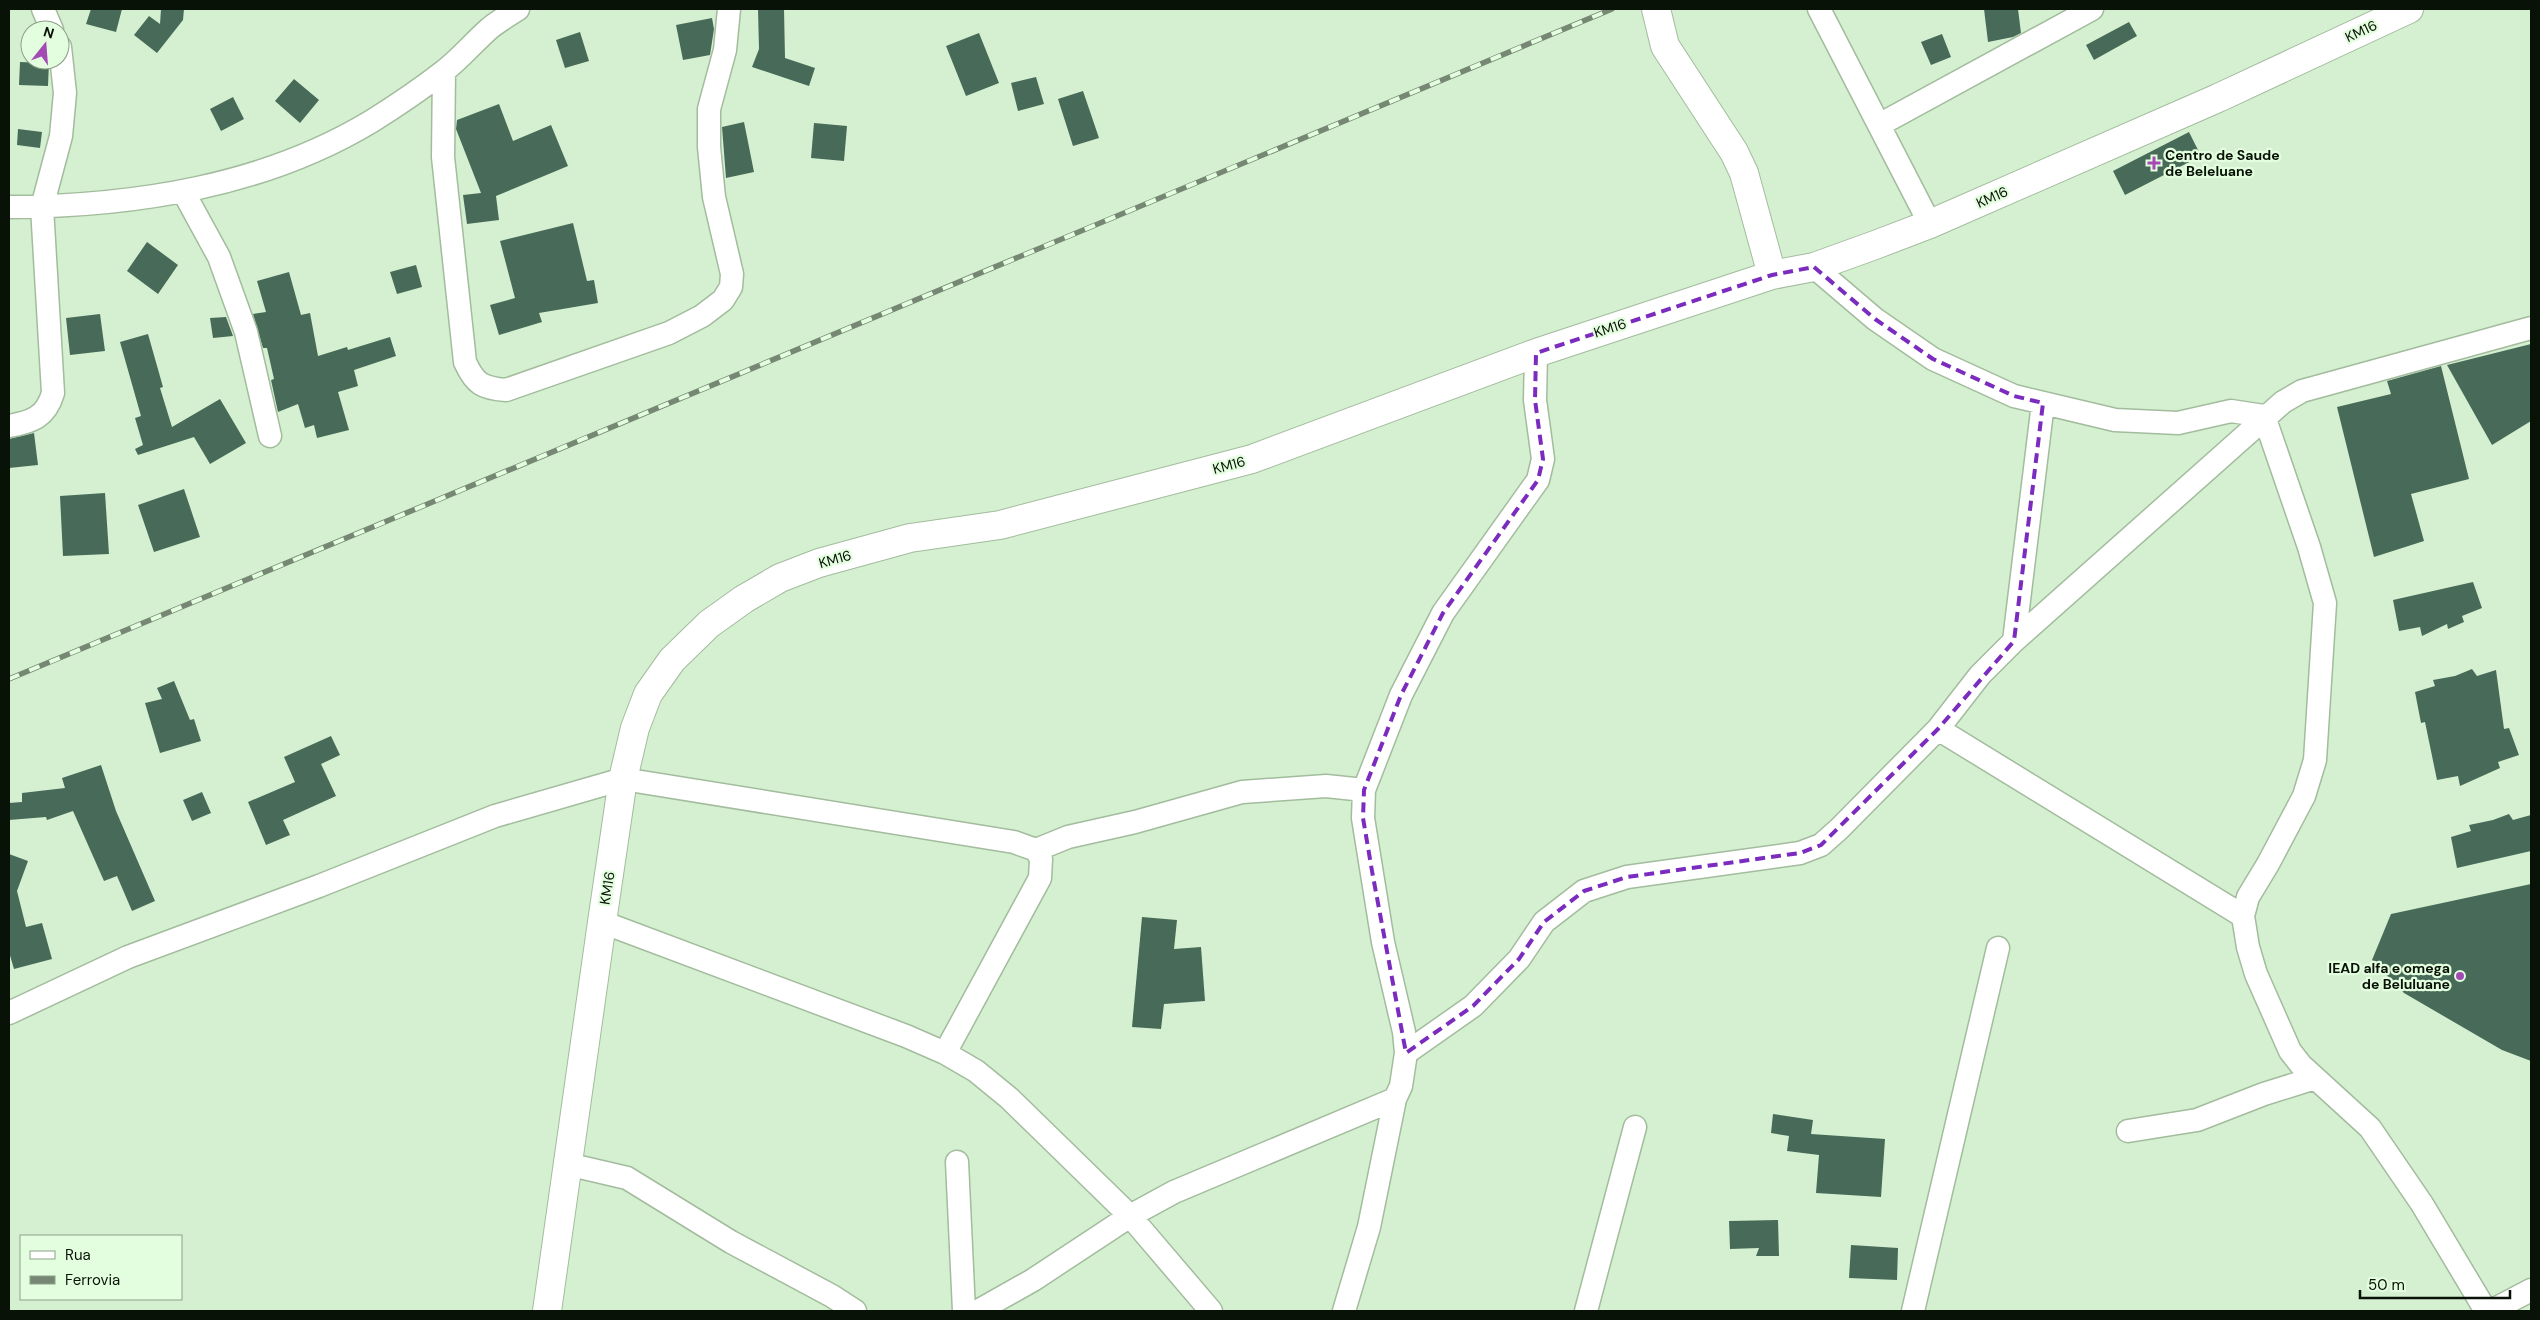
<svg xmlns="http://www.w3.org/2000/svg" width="2540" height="1320" font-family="'DM Sans',sans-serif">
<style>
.building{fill:#476b58}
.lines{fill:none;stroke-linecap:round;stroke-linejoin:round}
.minor-casing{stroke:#a2bc9d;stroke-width:25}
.tertiary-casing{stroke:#a2bc9d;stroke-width:30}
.minor{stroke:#fff;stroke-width:22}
.tertiary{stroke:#fff;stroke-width:28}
.rail-casing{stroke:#768873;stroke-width:5.5}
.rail{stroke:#e3fede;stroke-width:4;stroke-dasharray:11;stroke-linecap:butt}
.marked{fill:none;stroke:#7b2cbf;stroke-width:4;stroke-dasharray:10 6;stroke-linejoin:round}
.poi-dot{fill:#a44ab5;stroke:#e3fede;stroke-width:2}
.labels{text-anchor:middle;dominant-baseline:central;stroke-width:4.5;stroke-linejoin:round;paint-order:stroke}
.street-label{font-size:14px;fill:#091207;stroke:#e3fede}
.poi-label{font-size:14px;font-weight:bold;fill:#091207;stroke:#e3fede;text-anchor:start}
</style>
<rect width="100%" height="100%" fill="#d5f0d1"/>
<path class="building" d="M91,9H122L116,32L86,24Z
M161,9H184L183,20L157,53L134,35L149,16L160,24Z
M758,9H784L785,58L815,68L809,86L752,67L759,49Z
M1984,9H2018L2021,33L2013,37L1988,42Z
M712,18L714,29L710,55L683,60L676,25Z
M2129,22L2137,36L2094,60L2086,45Z
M580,32L589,61L565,68L556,40Z
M979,33L999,83L966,96L946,46Z
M1942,34L1951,57L1931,65L1921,42Z
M20,62L49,63L48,86L19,85Z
M1036,77L1044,104L1018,111L1011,83Z
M294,79L319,100L300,123L275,101Z
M1083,91L1099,138L1073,146L1058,99Z
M233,97L244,119L221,131L210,109Z
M499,104L513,141L551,125L568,166L496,196L499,220L467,224L463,195L481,193L456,129L457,120Z
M744,122L754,172L726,178L722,127Z
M814,123L847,126L844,161L811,158Z
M18,129L42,132L40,148L17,145Z
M2189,132L2201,156L2125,195L2113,171Z
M573,223L587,281L594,280L598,303L539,313L542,322L499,335L490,305L515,298L500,241Z
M147,242L178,265L158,294L127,271Z
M416,265L422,287L397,294L390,272Z
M289,272L301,315L310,313L318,356L347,347L348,350L390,337L396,356L354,370L358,386L338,392L349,430L317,438L314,425L305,428L298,404L278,412L271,380L274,379L267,348H263L253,314L266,312L257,281Z
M100,314L105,351L70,355L66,318Z
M226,317L233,336L213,338L210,318Z
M148,334L163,387L160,388L172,427L220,399L246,443L210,464L194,437L138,455L135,449L143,445L135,418L141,416L120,342Z
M2531,344V421L2492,445L2447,365Z
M2441,366L2469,479L2411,494L2424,541L2374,557L2337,407L2391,394L2387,381Z
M34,433L38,465L9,468V439Z
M184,489L200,537L154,552L138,505Z
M105,493L109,554L63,556L60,496Z
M2473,582L2482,608L2462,616L2464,622L2448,629L2447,624L2422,636L2420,627L2399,631L2393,600Z
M2472,669L2477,676L2496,670L2504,729L2509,728L2519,755L2498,762L2500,768L2460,786L2458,776L2437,780L2425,722L2421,723L2415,692L2435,686L2433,680L2455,676Z
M174,681L190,720L194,719L201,741L160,753L145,703L162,699L157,688Z
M331,736L340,755L321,764L336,796L283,820L290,835L266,845L248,802L295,782L284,757Z
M101,765L116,811L155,901L132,911L117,876L104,881L73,811L47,820L46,817L9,820V803L22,802V793L65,788L62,778Z
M202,792L211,813L192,821L183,800Z
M2509,814L2513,820L2531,815V851L2457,868L2451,837L2471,831L2469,825L2493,820Z
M9,854L28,861L17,891L26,927L42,923L52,959L14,969L9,952Z
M2531,884V1061L2502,1050L2404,993L2372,960L2391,914Z
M1142,917L1177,920L1174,949L1201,947L1205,1001L1164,1004L1161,1029L1132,1027Z
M1773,1114L1813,1120L1811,1134L1885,1139L1881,1197L1816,1193L1819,1155L1787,1151L1789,1136L1771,1133Z
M1778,1220L1779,1256H1756L1759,1248L1730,1249L1729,1221Z
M1851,1245L1898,1248L1897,1280L1849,1278Z"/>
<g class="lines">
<defs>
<path id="minor" d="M43,9L52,30
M1819,9L1930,224
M444,71L443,157L465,362C475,384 482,388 506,390L669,333L702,316L723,300L731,287L732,274L714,197L709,147V109L725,50L729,9
M1879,125L2092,9
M184,193L219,257L246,332L270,436
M9,207C133,206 263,187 372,121C396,106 421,89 443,72C460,59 474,42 490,28C499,21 509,15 518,9
M1814,267L1875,319L1933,359L2014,396L2115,420L2178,423L2231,411L2264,416L2309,547L2325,603L2315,760L2304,796L2268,864L2248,897L2243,916L2248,947L2256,974L2290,1051L2301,1065L2370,1128L2422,1204L2486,1311
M9,426C32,422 46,417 53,393L42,207L61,136L65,93L60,47
M2014,641L2043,403
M1938,729L2243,916
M1036,850L1068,837L1135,822L1242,792L1326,786L1364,790
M602,922L906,1036L945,1053L976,1071L1009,1098L1130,1216L1211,1311
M9,1013L128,957L319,886L495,816L623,779L1014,842L1036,850L1041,859L1040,878L945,1053
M1406,1053L1473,1006L1519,959L1544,922L1584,891L1627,877L1800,853L1821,845L1839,829L1938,729L1980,675L2014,641L2283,402L2302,391L2531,328
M2128,1131L2197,1120L2264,1094L2315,1078
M957,1162L964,1311
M567,1164L627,1178L731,1242L832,1296L855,1311
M978,1311L1033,1280L1130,1216L1174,1192L1395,1099L1401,1086L1406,1053L1404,1032L1383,942L1363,818L1364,790L1401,695L1443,613L1538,480L1543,459L1535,400L1536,353
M1344,1311L1369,1227L1395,1099
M1586,1311L1635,1127
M1913,1311L1998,948
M2491,1311L2531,1290"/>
<path id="tertiary" d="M1656,9L1665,46L1734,152L1744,173L1772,275
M547,1311L602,922L623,779L635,728L648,694L672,660L709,624L744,599L780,578L819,563L910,538L1000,525L1252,459L1536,353L1772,275L1814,267L1875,245L1930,224L2218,98L2409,9"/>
</defs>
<use href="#minor" class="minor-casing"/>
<use href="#tertiary" class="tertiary-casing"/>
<use href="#minor" class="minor"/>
<use href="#tertiary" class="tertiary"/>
<defs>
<path id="rail" d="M9,679L1612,9"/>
</defs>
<use href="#rail" class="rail-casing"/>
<use href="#rail" class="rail"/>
</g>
<path class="marked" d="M1814,267L1875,319L1933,359L2014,396L2043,403L2014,641L1938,729L1821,845L1800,853L1627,877L1584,891L1544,922L1519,959L1473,1006L1406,1053L1372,871L1363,818L1364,790L1401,695L1443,613L1538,480L1543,459L1535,400L1536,353L1772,275Z"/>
<g class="poi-dot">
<path d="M2151.5 155.5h5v5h5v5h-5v5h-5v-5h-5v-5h5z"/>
<circle cx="2460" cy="976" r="5"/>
</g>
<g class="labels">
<g class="street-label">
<text transform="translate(2361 31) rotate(-25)">KM16</text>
<text transform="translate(1992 197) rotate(-24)">KM16</text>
<text transform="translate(1610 328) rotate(-18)">KM16</text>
<text transform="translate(1229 465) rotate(-15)">KM16</text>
<text transform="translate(835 559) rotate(-16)">KM16</text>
<text transform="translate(607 888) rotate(-81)">KM16</text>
</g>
<g class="poi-label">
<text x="2165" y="155">Centro de Saude<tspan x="2165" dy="16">de Beleluane</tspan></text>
<text x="2450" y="968" text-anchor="end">IEAD alfa e omega<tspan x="2450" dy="16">de Beluluane</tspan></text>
</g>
</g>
<rect width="2540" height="1320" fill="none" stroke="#091207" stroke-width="20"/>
<rect x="20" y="1235" width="162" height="65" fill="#e3fede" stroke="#8ca088"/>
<rect x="30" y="1251" width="25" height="8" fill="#ffffff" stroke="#8ca088"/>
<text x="65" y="1260" font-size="15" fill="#091207">Rua</text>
<rect x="30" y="1276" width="25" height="8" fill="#768873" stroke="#8ca088"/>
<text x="65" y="1285" font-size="15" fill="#091207">Ferrovia</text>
<g transform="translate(45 45) rotate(17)"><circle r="24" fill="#e3fede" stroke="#8ca088"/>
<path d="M0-4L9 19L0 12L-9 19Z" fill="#a44ab5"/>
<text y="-8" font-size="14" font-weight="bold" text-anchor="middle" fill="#091207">N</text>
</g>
<path d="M2360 1290v8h150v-8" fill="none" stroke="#091207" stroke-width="2.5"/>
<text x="2368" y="1290" font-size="15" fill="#091207" stroke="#e3fede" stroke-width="4" paint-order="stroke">50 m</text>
</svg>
